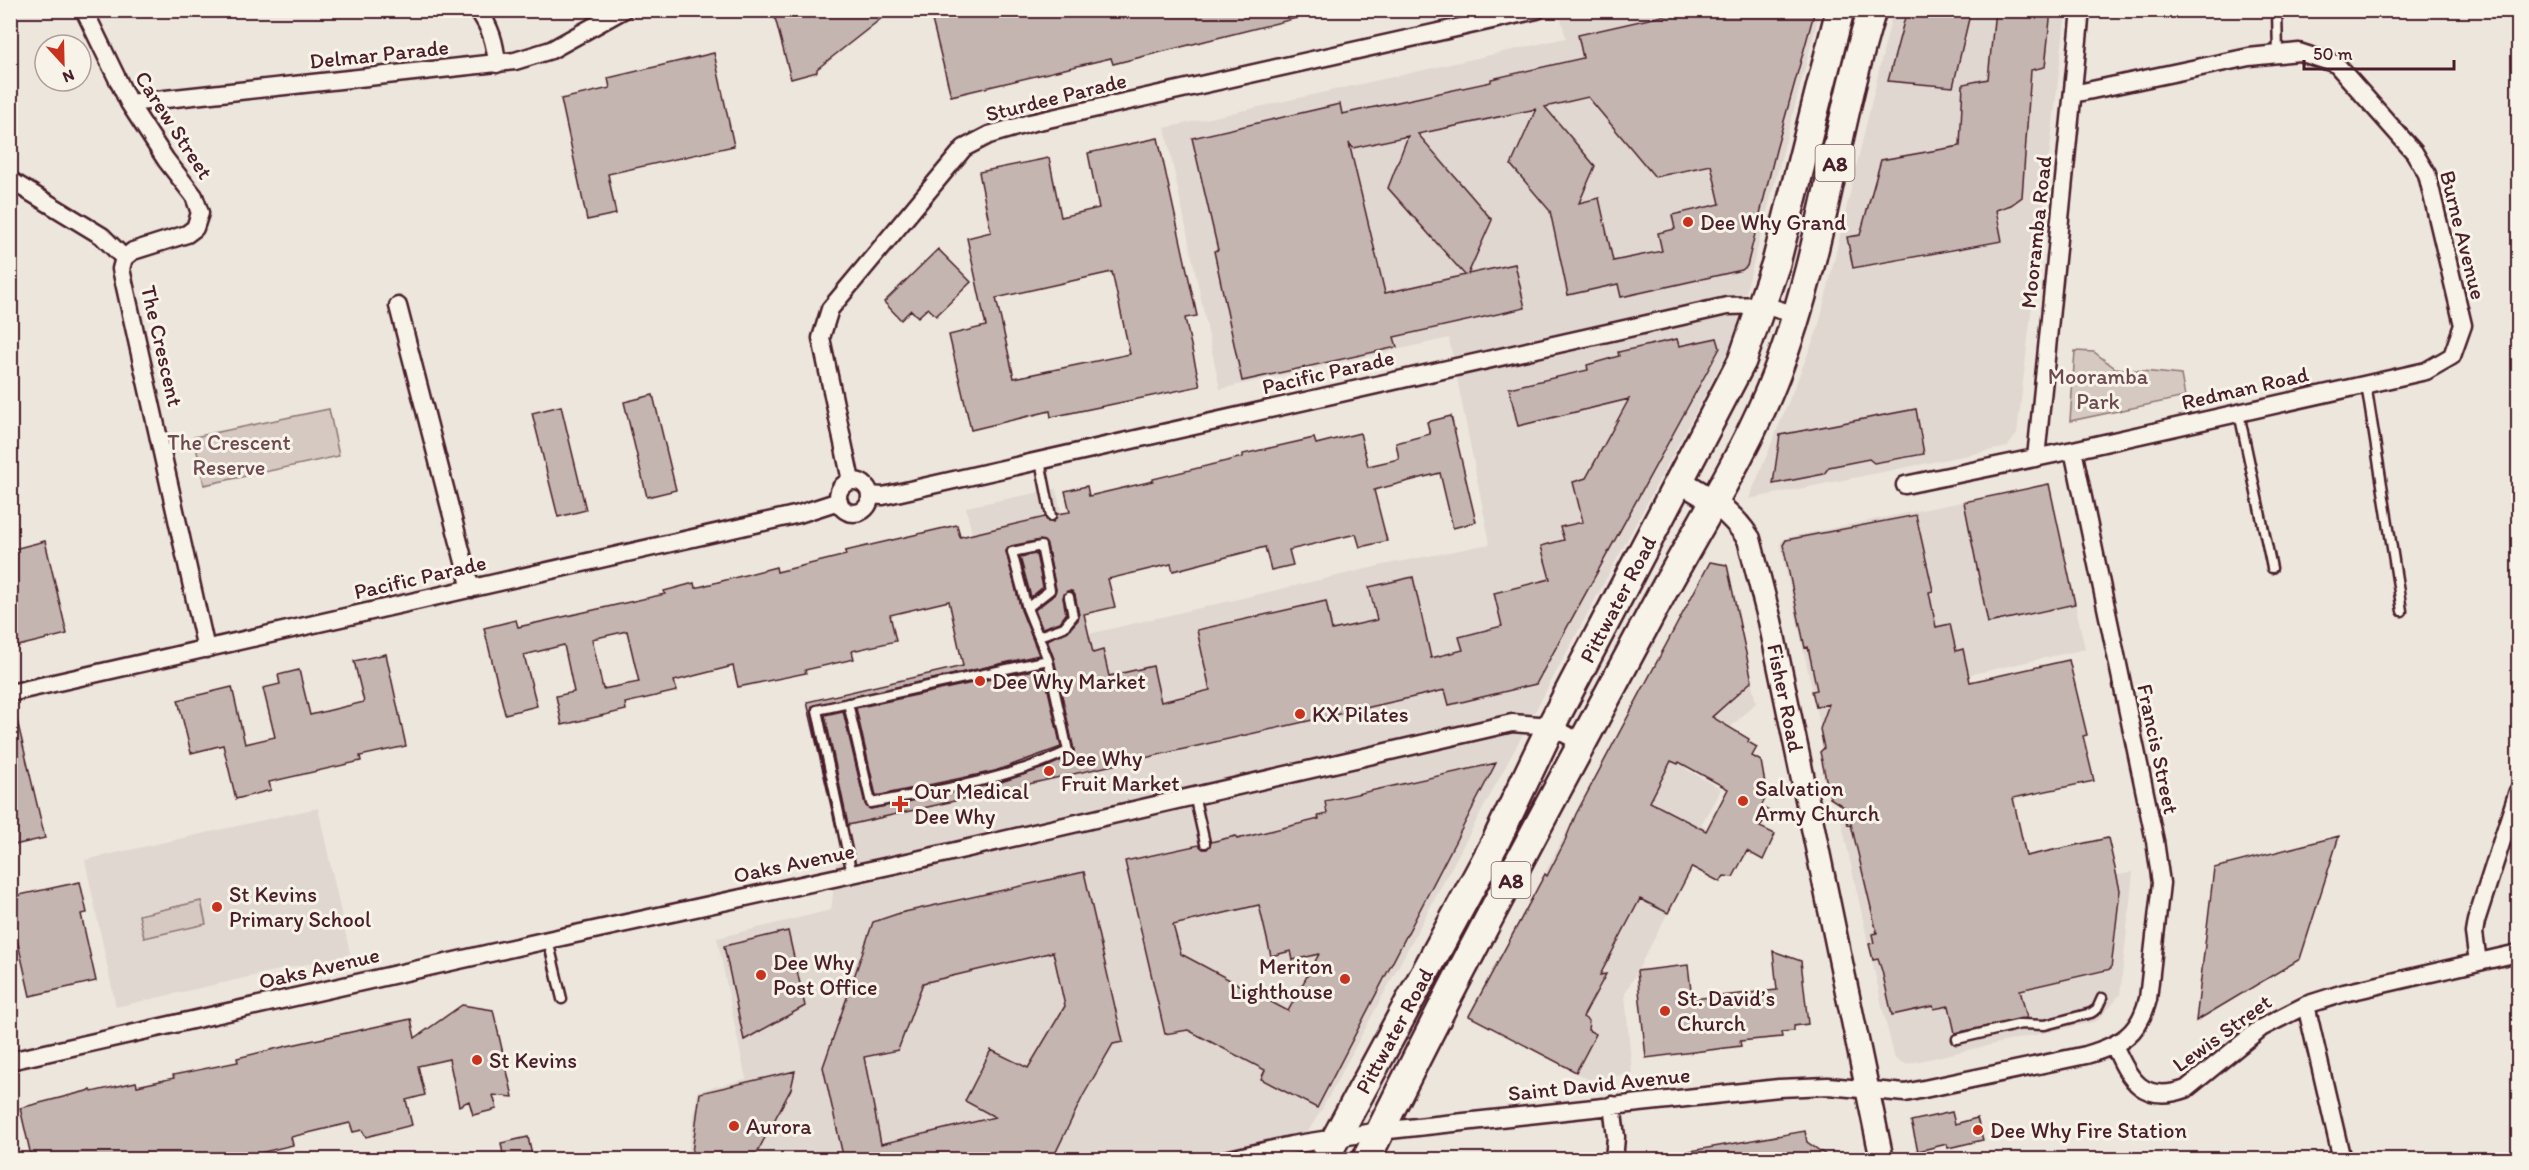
<svg xmlns="http://www.w3.org/2000/svg" width="2529" height="1170" font-family="Itim,sans-serif">
<style>
.built{fill:#e0d7d0}
.green{fill:#d5c9c2;stroke:#907476;stroke-width:1.5}
.building{fill:#c4b5b0;stroke:#4a1f2b;stroke-width:1.5;fill-rule:evenodd}
.lines{fill:none;stroke-linecap:round;stroke-linejoin:round}
.service-casing{stroke:#4a1f2b;stroke-width:13}
.minor-casing{stroke:#4a1f2b;stroke-width:21}
.secondary-casing{stroke:#4a1f2b;stroke-width:27}
.trunk-casing{stroke:#4a1f2b;stroke-width:32}
.service{stroke:#f7f3e8;stroke-width:8}
.minor{stroke:#f7f3e8;stroke-width:16}
.secondary{stroke:#f7f3e8;stroke-width:22}
.trunk{stroke:#f7f3e8;stroke-width:27}
.poi-dot{fill:#c8321e;stroke:#f7f3e8;stroke-width:2}
.labels{text-anchor:middle;dominant-baseline:central;stroke-width:6;stroke-linejoin:round;paint-order:stroke}
.shield{fill:#f7f3e8;stroke:#7e5f64;stroke-width:1.5}
.shield-label{font-size:21px;font-weight:bold;fill:#4a1f2b}
.street-label{font-size:22px;fill:#4a1f2b;stroke:#f7f3e8}
.poi-label{font-size:22px;fill:#4a1f2b;stroke:#f7f3e8;text-anchor:start}
.park-label{font-size:22px;fill:#6d4a51;stroke:#f7f3e8}
</style>
<rect width="100%" height="100%" fill="#ece6dd"/>
<filter id="ink" filterUnits="userSpaceOnUse"><feTurbulence type="fractalNoise" baseFrequency=".0167" numOctaves="2"/><feDisplacementMap in="SourceGraphic" scale="12" xChannelSelector="R" yChannelSelector="G"/><feConvolveMatrix kernelMatrix="1 2 1 2 8 2 1 2 1" color-interpolation-filters="sRGB"/></filter>
<g filter="url(#ink)">
<path class="built" d="M1559,11H1820L1732,344L1323,1107L1291,1159L687,1160L698,1091L746,1079L717,938L831,910L839,845L807,702L999,657L966,507L1056,489L1089,634L1388,564L1490,544L1449,338L1220,389L1165,128L1566,38Z
M1893,11H2066L2017,434L2007,447L1749,499L1818,329Z
M2049,484L2085,649L1968,675L1988,767L1980,811L2015,803L2022,838L2025,849L1990,857L2000,901L2133,872L2120,995L2097,1021L1906,1064L1895,1059L1885,1019L1780,543L1785,538Z
M1710,562L1727,565L1756,703L1686,769L1721,789L1701,825L1711,831L1625,994L1632,1074L1588,1079L1469,1016Z
M318,808L350,954L116,1007L85,860Z"/>
<path class="green" d="M2075,351L2094,352L2115,368L2181,375L2185,397L2070,421Z
M329,409L339,456L204,485L194,437Z
M201,901L206,924L144,938L139,915Z"/>
<path class="building" d="M773,10H892L817,69V72L791,79Z
M951,10H1300L1301,17L1113,64L1111,58L951,96L931,16Z
M1689,10H1815L1776,150L1747,266L1742,270L1621,297L1618,284L1568,295L1550,211L1511,165L1536,109L1418,134L1492,220L1468,274L1515,264L1525,308L1394,337L1397,347L1242,381L1214,251L1218,250L1192,138L1340,104L1342,114L1491,82V79L1583,58L1578,35ZM1588,97L1655,177L1711,165L1720,204L1672,215L1675,229L1658,233L1662,251L1613,261L1599,198L1579,203L1595,166L1545,107ZM1408,136L1388,188L1465,275L1385,293L1349,143L1353,148Z
M1907,10H1971L1953,87L1888,81Z
M1995,10H2051L2045,67L2031,70L2022,197L2011,205L1996,210L2002,241L1853,268L1847,237L1860,235L1881,160L1960,146L1963,84L1988,79Z
M714,53L734,146L608,174L616,214L587,220L561,99L610,88L608,78Z
M1158,138L1197,316L1185,318L1200,386L1051,417L1050,411L971,430L949,335L986,326L967,238L991,232L979,172L1049,158L1061,217L1099,208L1088,153ZM1112,272L1130,354L1014,378L996,298Z
M938,249L971,282L936,316L928,308L918,317L911,310L901,320L884,302Z
M1717,338L1720,348L1536,684L1449,705L1445,690L848,825L825,715L843,711L865,804L870,809L998,783L1047,767L1073,755L1074,750L1054,659L1047,640L1068,631L1078,620L1079,615L1075,595L1072,591H1067L1063,598L1066,614L1060,622L1042,628L1035,610L1054,595L1056,589L1047,545L1040,540L1011,546L1006,551L1021,610L1039,655L812,706L811,711L836,828L807,702L963,666L949,601L890,615L896,641L852,651L854,659L805,670L806,673L738,687L733,666L674,681L677,691L625,703L626,710L562,725L556,696L574,692L564,645L524,655L537,706L505,714L484,628L516,620L518,627L665,594L664,591L694,583L695,588L776,567L777,572L846,555L845,551L957,525L960,537L1045,517L1048,522H1053L1057,514L1070,512L1065,491L1087,486L1089,496L1153,481V479L1243,457V454L1314,438L1316,444L1360,433L1368,466L1399,459L1396,443L1430,434L1427,422L1451,416L1476,522L1453,528L1440,473L1374,490L1387,541L1360,547L1356,534L1289,550L1293,565L1271,570L1265,547L1173,571L1171,564L1108,579L1115,607L1084,614L1093,653L1103,650L1109,676L1153,666L1161,702L1210,690L1197,630L1326,601L1332,630L1377,620L1369,587L1413,577L1431,658L1463,650L1459,637L1502,626L1494,593L1550,579L1541,546L1564,540L1560,527L1583,522L1573,482L1586,478L1629,399L1518,426L1509,388L1588,370L1587,365L1619,356L1618,352L1677,339L1679,346ZM627,631L639,682L603,689L592,639Z
M653,395L676,490L647,497L624,402Z
M561,406L586,510L558,517L532,413Z
M1916,409L1924,454L1874,463L1869,459L1829,467L1824,474L1773,484L1780,435Z
M2049,484L2075,604L1988,623L1964,502Z
M1916,515L1933,591L1929,592L1936,627L1950,624L1956,651L1963,649L1970,682L2069,660L2087,735L2083,736L2094,781L2013,798L2026,856L2108,838L2120,890L2111,969L2020,990L2027,1018L1955,1033L1949,1006L1934,1009L1933,1006L1892,1015L1882,971L1878,959L1873,960L1869,944L1874,943L1872,934L1877,933L1851,824L1848,825L1844,807L1830,798L1820,752L1824,748L1820,729L1829,704L1816,707L1812,691L1817,690L1808,647L1805,648L1783,545L1786,540Z
M45,541L67,634L10,648V550Z
M1036,554L1043,587L1031,597L1020,557Z
M1710,562L1727,565L1752,681L1712,717L1749,739L1748,742L1757,747L1752,756L1761,761L1767,795L1761,807L1769,811L1760,827L1775,834L1763,860L1747,851L1733,877L1724,876L1720,882L1692,867L1668,913L1640,899L1600,975L1606,974L1583,1017L1589,1021L1588,1030L1596,1034L1576,1072L1469,1016L1545,874L1547,876L1564,843L1576,814ZM1671,761L1678,764L1679,762L1728,789L1706,831L1650,802Z
M386,654L406,746L360,756L361,761L269,782L271,790L236,799L223,745L191,753L178,700L232,687L245,744L275,737L263,688L280,684L278,675L299,670L310,715L364,702L354,661Z
M1043,668L1061,747L995,771L876,796L856,708Z
M10,720H17L45,838L10,846Z
M1496,763L1317,1108L1261,1079L1265,1070L1188,1030L1165,1034L1125,861L1199,845L1203,849H1207L1211,842L1236,836L1237,839L1319,819L1318,816L1327,814L1325,801ZM1259,905L1271,956L1291,951L1293,960L1319,954L1288,1011L1181,954L1173,925Z
M2339,836L2300,959L2196,1021L2214,868Z
M1084,872L1123,1042L1113,1044L1083,1096L1052,1160H844L823,1067L873,922L900,913ZM1053,952L1065,1006L1028,1068L991,1050L965,1101L995,1117L881,1144L864,1057L898,1050L923,983Z
M80,882L87,913L81,914L96,981L30,996L10,908V897Z
M788,931L805,1006L744,1040L724,946Z
M1773,951L1801,961L1808,1024L1794,1026V1031L1781,1032L1782,1037L1740,1041L1741,1046L1646,1058L1637,971L1688,965L1692,999L1777,990Z
M462,1005L493,1010L513,1097L493,1095L497,1109L473,1115L469,1101L459,1106L449,1059L418,1066L425,1095L406,1100L412,1125L381,1133L366,1137L362,1130L353,1132L350,1123L291,1137L293,1145L230,1160H32L20,1108L91,1090L92,1092L136,1082L137,1086L174,1078L173,1075L238,1062L237,1058L287,1046L411,1019L415,1038Z
M795,1071L791,1089L753,1160H691L700,1093Z
M1952,1112L1955,1124L1977,1118L1983,1140L1948,1148L1947,1144L1918,1151L1911,1121Z
M1805,1131L1807,1142L1833,1160H1691L1690,1151Z
M528,1137L533,1160H504L501,1143Z"/>
<g class="lines">
<defs>
<path id="service" d="M2277,10L2278,55
M2366,384L2402,611
M2239,413L2272,568
M1040,461L1051,516
M1027,608L1050,590L1041,546L1012,552L1027,608L1048,660
M1039,636L1064,627L1073,616L1069,597
M848,703L871,803C937,790 1007,780 1068,751L1048,660L817,710L852,874
M1194,795L1205,843
M548,940L562,999
M1957,1039L2021,1024L2045,1025L2091,1013L2097,1009L2102,998"/>
<path id="minor" d="M84,10L129,103L166,160L194,196L200,213L195,228L187,234L133,251L124,258
M478,10C491,28 495,43 497,64
M129,103L515,61L551,50L623,10
M10,180L102,236L124,258L121,269L206,649
M398,306L471,589
M2036,458L2081,10
M851,481L821,338L830,309L964,148L989,135L1030,123L1537,10
M838 497a16 16 0 1 1 32 0a16 16 0 1 1-32 0Z
M1905,485L2073,450L2426,371L2452,356L2463,325L2427,174L2414,152L2336,64L2299,52L2249,57L2073,94
M870,495L883,496L1727,306L1763,305L1797,315
M10,693L799,514L839,501
M2478,962L2474,933L2476,921L2518,791
M2306,1005L2342,1160
M2114,1045C2130,1081 2143,1104 2186,1089L2261,1028L2306,1005L2344,993L2518,953
M10,1061L548,940L912,861L1512,723L1551,726L1583,744
M1612,1105L1616,1137L1614,1160
M1225,1160L1291,1145L1380,1131L1779,1088L1828,1086L1905,1093L2086,1055C2120,1045 2139,1035 2148,999L2161,883L2155,841L2073,450"/>
<g id="secondary">
<path id="s1" d="M1679,481C1707,496 1731,511 1749,539L1770,621L1882,1160"/>
</g>
<g id="trunk">
<path id="s2" d="M1324,1160L1495,843L1551,726L1742,361L1776,263L1840,10"/>
<path d="M1366,1160C1456,975 1555,795 1651,614C1692,536 1746,455 1777,372C1822,255 1835,130 1872,10"/>
</g>
</defs>
<use href="#service" class="service-casing"/>
<use href="#minor" class="minor-casing"/>
<use href="#secondary" class="secondary-casing"/>
<use href="#trunk" class="trunk-casing"/>
<use href="#service" class="service"/>
<use href="#minor" class="minor"/>
<use href="#secondary" class="secondary"/>
<use href="#trunk" class="trunk"/>
</g>
</g>
<g class="poi-dot">
<circle cx="1688" cy="222" r="6"/>
<circle cx="980" cy="681" r="6"/>
<circle cx="1300" cy="714" r="6"/>
<circle cx="1049" cy="771" r="6"/>
<circle cx="1743" cy="801" r="6"/>
<path d="M897 795h6v6h6v6h-6v6h-6v-6h-6v-6h6z"/>
<circle cx="217" cy="907" r="6"/>
<circle cx="761" cy="975" r="6"/>
<circle cx="1345" cy="979" r="6"/>
<circle cx="1665" cy="1011" r="6"/>
<circle cx="477" cy="1060" r="6"/>
<circle cx="734" cy="1126" r="6"/>
<circle cx="1978" cy="1130" r="6"/>
</g>
<g class="labels">
<g class="shield">
<rect x="1815.5" y="145" width="39" height="36" rx="4.5"/>
<rect x="1491.5" y="862" width="39" height="36" rx="4.5"/>
</g>
<g class="shield-label">
<text x="1835" y="163">A8</text>
<text x="1511" y="880">A8</text>
</g>
<g class="street-label">
<text transform="translate(379 54) rotate(-6)">Delmar Parade</text>
<text transform="translate(1056 97) rotate(-14)">Sturdee Parade</text>
<text transform="translate(174 125) rotate(57)">Carew Street</text>
<text transform="translate(2036 232) rotate(-84)">Mooramba Road</text>
<text transform="translate(2463 235) rotate(76)">Burne Avenue</text>
<text transform="translate(162 346) rotate(77)">The Crescent</text>
<text transform="translate(1328 372) rotate(-13)">Pacific Parade</text>
<text transform="translate(2245 388) rotate(-13)">Redman Road</text>
<text transform="translate(420 577) rotate(-13)">Pacific Parade</text>
<text stroke="none"><textPath href="#s2" startOffset="633">Pittwater Road</textPath></text>
<text stroke="none"><textPath href="#s1" startOffset="255">Fisher Road</textPath></text>
<text transform="translate(2158 749) rotate(78)">Francis Street</text>
<text transform="translate(794 863) rotate(-12)">Oaks Avenue</text>
<text transform="translate(319 968) rotate(-13)">Oaks Avenue</text>
<text stroke="none"><textPath href="#s2" startOffset="147">Pittwater Road</textPath></text>
<text transform="translate(2222 1033) rotate(-36)">Lewis Street</text>
<text transform="translate(1599 1084) rotate(-6)">Saint David Avenue</text>
</g>
<g class="poi-label">
<text x="1700" y="222">Dee Why Grand</text>
<text x="992" y="681">Dee Why Market</text>
<text x="1312" y="714">KX Pilates</text>
<text x="1061" y="758">Dee Why<tspan x="1061" dy="25">Fruit Market</tspan></text>
<text x="1755" y="788">Salvation<tspan x="1755" dy="25">Army Church</tspan></text>
<text x="914" y="791">Our Medical<tspan x="914" dy="25">Dee Why</tspan></text>
<text x="229" y="894">St Kevins<tspan x="229" dy="25">Primary School</tspan></text>
<text x="773" y="962">Dee Why<tspan x="773" dy="25">Post Office</tspan></text>
<text x="1333" y="966" text-anchor="end">Meriton<tspan x="1333" dy="25">Lighthouse</tspan></text>
<text x="1677" y="998">St. David’s<tspan x="1677" dy="25">Church</tspan></text>
<text x="489" y="1060">St Kevins</text>
<text x="746" y="1126">Aurora</text>
<text x="1990" y="1130">Dee Why Fire Station</text>
</g>
<g class="park-label">
<text x="2098" y="376">Mooramba<tspan x="2098" dy="25">Park</tspan></text>
<text x="229" y="442">The Crescent<tspan x="229" dy="25">Reserve</tspan></text>
</g>
</g>
<rect width="2529" height="1170" fill="none" stroke="#f7f3e8" stroke-width="36"/>
<rect x="18" y="18" width="2493" height="1134" fill="none" stroke="#4a1f2b" stroke-width="2" filter="url(#ink)"/>
<g transform="translate(63 63) rotate(158)"><circle r="28" fill="#f7f3e8" stroke="#b29e9c" stroke-width="1.5"/>
<path d="M0-4.5L10 22L0 15L-10 22Z" fill="#c8321e"/>
<text y="-9" font-size="16" font-weight="bold" text-anchor="middle" fill="#4a1f2b">N</text>
</g>
<path d="M2304 60v9h150v-9" fill="none" stroke="#4a1f2b" stroke-width="3"/>
<text x="2313" y="60" font-size="18" fill="#4a1f2b" stroke="#f7f3e8" stroke-width="4.5" paint-order="stroke">50 m</text>
</svg>
